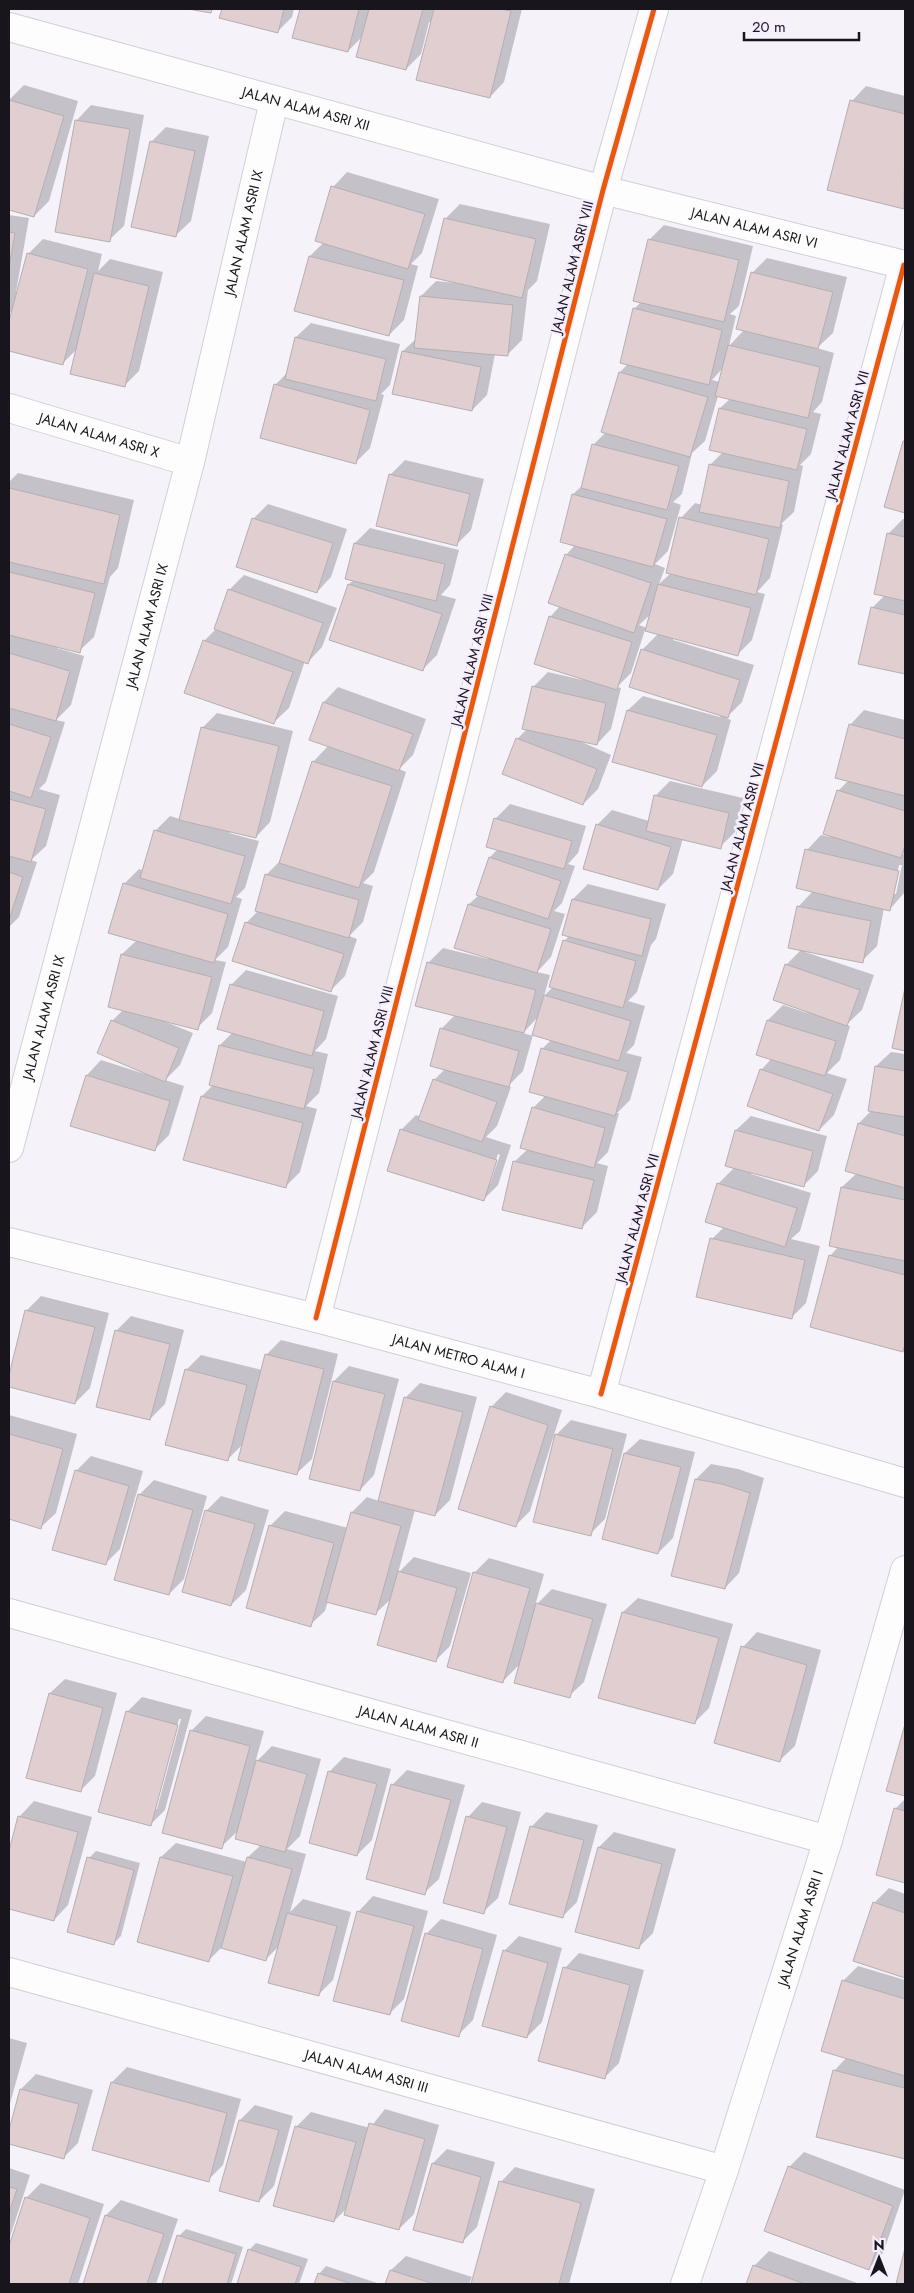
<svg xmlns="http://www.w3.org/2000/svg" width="914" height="2293" font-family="Jost,sans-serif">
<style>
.shadow{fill:#0003;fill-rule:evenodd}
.building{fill:#e0ced0;stroke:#b5afb1}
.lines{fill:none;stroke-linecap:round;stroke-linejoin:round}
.street-casing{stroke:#d2ced6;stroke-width:30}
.street{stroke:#fefdfe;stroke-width:28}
.cycleway-casing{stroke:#f6eefe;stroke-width:8}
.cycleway{stroke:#e8590c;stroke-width:5}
.labels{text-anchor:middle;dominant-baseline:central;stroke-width:5;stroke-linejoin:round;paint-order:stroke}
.street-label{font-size:14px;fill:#19151c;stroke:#f6eefe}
</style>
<rect width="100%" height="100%" fill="#f6f2fa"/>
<path class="shadow" d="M223,9H294L292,17L277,32L221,17Z
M301,9H522L504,82L490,97L432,23L429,22L421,54L406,69L363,36L348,51L294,38Z
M24,85L78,101L49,201L34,216L9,208V100Z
M866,86L905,96V206L903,208L852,101Z
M91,105L144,115L124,226L109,240L57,231L77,120Z
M166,127L209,136L191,221L176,235L151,142Z
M347,172L439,199L422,253L411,264L418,266L404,320L389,335L310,256L324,242L333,187Z
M460,204L550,224L537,281L528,290L522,340L507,355L495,354L487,395L472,410L403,351L417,338L421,296L436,281L456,283L445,219Z
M9,215L29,218L16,292H18L28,254L43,239L102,254L98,271L110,259L163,272L139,371L124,386L77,349L62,364L9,350V326L13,309L9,314Z
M664,225L753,246L739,306L730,314L736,316L729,346L744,330L752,273L767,258L847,277L833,333L817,348L834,353L822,402L813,412L821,414L811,454L800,465L803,466L794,512L781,524L783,525L770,578L757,592L765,594L752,640L737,655L674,638L673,640L754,665L742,702L726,718L731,720L717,771L702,786L628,710L643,696L720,717L721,715L642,650L658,634L645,630L631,673L617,687L621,688L611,729L597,744L575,739L611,755L598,789L583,804L517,739L527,729L533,687L548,672L583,680L550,617L560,606L566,555L575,545L573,494L583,485L593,445L606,432L620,372L628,364L634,309L642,301L649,240ZM723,368L720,382L712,380ZM718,396L730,399L720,408L723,452L710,465L702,505L695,503L681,518L671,573L659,584L665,568L655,564L668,551L681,505L673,502L682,494L692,453L705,441ZM651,614L647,628L639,625Z
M311,323L400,344L390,385L381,394L384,395L370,448L355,463L261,437L276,384L287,373L296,337Z
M905,440V512L886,506Z
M405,460L484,479L471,530L457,544L390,475Z
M18,473L134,500L118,568L110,577L94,637L79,651L57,646V648L84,656L71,705L56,720L65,722L46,782L39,789L60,795L46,846L31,860L37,862L19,917L9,927V482Z
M268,504L347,529L331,577L317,592L253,519Z
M903,519H905V673L860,663L872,608L885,595L888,534Z
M370,528L459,550L450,585L441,595L456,599L437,655L422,670L349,584L354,580L347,578L355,543Z
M244,575L337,608L322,647L308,662L305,661L289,708L274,722L204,641L217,628L229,590Z
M338,687L426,719L413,755L399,769L406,772L374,872L363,883L373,886L363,922L349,936L357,939L345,976L330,991L246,923L258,911L266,875L281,860L313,762L329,745L324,702Z
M864,710L905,720V852L903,854L905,855V892L890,909L884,908L877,946L862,961L805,950V952L874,975L862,1010L846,1025L850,1026L840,1060L827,1073L847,1079L834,1115L819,1130L761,1070L772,1058L758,1054L768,1020L783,1005L807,1013L808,1011L786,965L802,949L798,907L813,891L807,850L821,835L831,837L838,791L849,780L850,725ZM899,865H902L896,894H893Z
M217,713L293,731L270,822L256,837L230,831L229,833L259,841L245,888L236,897L242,899L228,947L215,960L226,962L212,1013L197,1028L166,1020V1022L193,1033L180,1065L165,1080L184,1086L169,1135L154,1150L87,1075L101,1060L145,1074L146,1072L112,1021L123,1010L109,1006L122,954L137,940L124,884L139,869L144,871L155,831L170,816L180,819L202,728Z
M670,781L743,798L735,832L720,847L683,838L673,874L658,889L597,825L612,810L649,821L655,796Z
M510,804L586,826L578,853L568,864L575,866L562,903L554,911L565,914L551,957L537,972L550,975L544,996L553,987L564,941L569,936L564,934L573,899L588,884L666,904L656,939L651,945L637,992L628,1001L645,1006L634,1045L626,1053L642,1057L630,1100L617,1113H619L608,1152L597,1163L608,1166L597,1212L582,1227L514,1162L528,1149L533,1108L546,1095L542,1049L551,1040L533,1035L523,1071L508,1086L511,1087L497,1126L486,1137L511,1145L498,1185L483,1200L401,1130L416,1115L421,1117L434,1080L445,1069L441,1029L455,1015L428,963L443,948L488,959L489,957L456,947L469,904L479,895L490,857L498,849L495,819ZM538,1017L533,1036L523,1033ZM498,1154L500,1155L490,1184H488Z
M246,970L338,996L326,1039L315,1051L328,1054L319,1093L306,1106L317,1109L300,1172L285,1187L185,1159L202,1096L213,1085L220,1045L233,1032L231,985Z
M905,994V1050L894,1047Z
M891,1052L905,1054V1348L903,1351L830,1256L839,1246L842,1187L857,1173L859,1123L872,1110L876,1066Z
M751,1116L827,1136L818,1171L803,1186L752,1172L751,1174L811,1193L800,1231L791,1239L820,1246L806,1303L791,1318L712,1239L724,1227L718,1184L734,1168L736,1130Z
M41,1296L109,1313L90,1388L75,1403L9,1386L26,1311Z
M131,1316L184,1330L165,1404L150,1419L116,1331Z
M281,1340L338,1354L312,1459L297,1473L243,1444L227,1460L186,1370L201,1355L262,1370L266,1355Z
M349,1366L399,1379L374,1475L360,1490L310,1478L334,1381Z
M420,1383L477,1397L450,1500L435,1515L415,1510L398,1573L414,1557L471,1573L450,1646L436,1660L392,1598L375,1614L328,1601L325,1611L310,1625L270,1526L285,1511L348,1528L352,1512L367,1497L379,1501L405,1398Z
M506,1392L562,1410L553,1438L571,1420L627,1434L605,1519L590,1534L555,1439L553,1438L530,1511L516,1525L491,1407Z
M9,1415L77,1434L56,1513L41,1527L9,1518Z
M640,1439L695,1452L673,1538L658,1553L625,1453Z
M91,1456L143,1471L120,1549L106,1563L76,1471Z
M711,1464L738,1469L764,1478L739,1573L725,1588L696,1479Z
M154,1480L207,1496L184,1579L169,1594L139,1495Z
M221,1496L269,1510L246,1590L231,1605L206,1511Z
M489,1558L544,1574L535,1606L552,1589L607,1604L584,1682L569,1696L521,1663L503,1681L448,1666L475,1572Z
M638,1598L733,1624L709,1708L694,1723L600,1697L623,1612Z
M757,1632L821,1650L795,1746L780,1760L743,1647Z
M65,1679L117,1693L95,1776L80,1791L50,1693Z
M142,1697L192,1710L165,1810L150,1825L127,1712ZM179,1719H181L157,1809H154Z
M206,1716L264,1731L255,1763L272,1746L321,1759L300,1836L287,1849L306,1854L290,1912L303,1899L351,1912L333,1980L318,1995L280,1945L266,1959L222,1947L209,1960L161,1857L176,1843L247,1862L248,1857L261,1845L239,1830L221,1847L191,1731Z
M905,1728V1795L888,1790Z
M344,1757L391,1769L372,1840L357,1855L329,1772Z
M407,1770L465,1785L439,1879L424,1893L392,1785Z
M905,1799V1882L877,1874L895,1809Z
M34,1801L92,1817L68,1905L54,1920L9,1908V1855L20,1816Z
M482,1802L521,1812L498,1898L483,1912L468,1817Z
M546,1812L598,1825L577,1902L562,1917L510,1903L532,1826Z
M614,1832L676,1849L653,1933L638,1948L599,1847Z
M96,1851L140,1863L121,1936L114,1943L89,1858Z
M889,1888L905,1894V1977L855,1960L874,1903Z
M373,1896L428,1911L404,1999L389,2014L334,2000L359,1911Z
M441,1919L497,1935L473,2020L458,2035L426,1934Z
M519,1936L562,1948L542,2022L527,2037L504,1951Z
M579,1953L644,1970L619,2063L604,2078L565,1968Z
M858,1966L905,1980V2158L817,2136L834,2071L847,2057L843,1981Z
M9,2038L27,2043L9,2107Z
M127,2067L241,2099L223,2165L208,2180L93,2149L112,2082Z
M36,2074L93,2090L78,2143L64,2157L9,2143V2135L21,2089Z
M255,2105L293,2116L274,2186L259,2201L221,2190L240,2120Z
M385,2109L439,2125L414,2214L399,2229L347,2208L334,2221L296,2127L311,2112L370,2128Z
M447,2149L495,2162L477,2227L462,2242L433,2163Z
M804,2152L905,2190L883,2253L869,2268L789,2167Z
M515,2167L595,2189L569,2284H472L501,2182Z
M9,2168L30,2175L9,2240Z
M41,2183L104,2204L78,2284H9V2251L26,2198Z
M121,2200L178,2219L156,2284H84L106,2215Z
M186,2229L243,2247L231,2284H163L179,2236Z
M256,2243L308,2259L299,2284H238L249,2250Z
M769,2251L860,2284H747L754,2266Z
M406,2256L472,2277L469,2284H386L391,2270Z
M326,2266L377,2283V2284H315L319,2274Z"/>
<path class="building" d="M188,9H212L211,13Z
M222,9H284L278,33L219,18Z
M300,9H359L348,52L292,38Z
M369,9H423L406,70L356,57Z
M434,9H501L511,11L490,98L416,80Z
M9,100L64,116L34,217L9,210Z
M850,100L905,114L904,209L827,190Z
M75,120L130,129L110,242L55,232Z
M150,141L195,151L176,237L131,227Z
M331,186L425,214L408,269L315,241Z
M444,218L536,239L522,298L430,277Z
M9,232L15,233L9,267Z
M648,239L739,260L724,322L633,301Z
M27,253L88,269L63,365L9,351V321Z
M309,256L404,280L389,336L294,311Z
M751,272L833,292L818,349L736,329Z
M94,273L149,286L125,387L70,374Z
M420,296L513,305L508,356L414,348Z
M633,308L722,330L709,385L620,363Z
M295,337L386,359L376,401L285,379Z
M728,345L820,367L808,418L715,396Z
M402,351L481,367L472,411L392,394Z
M619,372L708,397L690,457L601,432Z
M274,384L370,410L356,464L260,438Z
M719,408L807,429L797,470L709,450Z
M903,441H905V513L884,507Z
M592,444L679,466L667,510L581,488Z
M709,464L789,481L780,528L699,512Z
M389,474L470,494L457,546L376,526Z
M9,488L120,515L104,584L9,562Z
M572,494L667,519L653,567L560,542Z
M679,517L769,539L756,595L666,573Z
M252,518L333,543L317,593L236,567Z
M887,533L905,537V601L874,594Z
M354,543L445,564L436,601L345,579Z
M565,554L651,583L634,633L548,603Z
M9,572L95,593L80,653L9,635Z
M348,584L442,614L423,671L329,640Z
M658,584L751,608L738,656L645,631Z
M228,589L323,623L308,664L214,629Z
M871,607L905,615V674L858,664Z
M549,616L632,642L617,690L534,664Z
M203,640L293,672L274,724L184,693Z
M641,649L740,680L728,718L629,687Z
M9,653L70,671L56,721L9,708Z
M532,686L606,703L597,745L522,729Z
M323,702L413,734L399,771L309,740Z
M627,710L717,735L702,787L612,762Z
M9,724L51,737L31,798L9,791Z
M849,724L905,739V796L835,778Z
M201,727L279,746L256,838L179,820Z
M516,738L597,769L583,805L502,774Z
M312,761L392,786L359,888L279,863Z
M837,790L905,811V845L901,858L823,834Z
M654,795L729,813L721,849L646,831Z
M9,799L46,809L31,862L9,856Z
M494,818L572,841L564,869L486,847Z
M596,824L671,847L658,890L583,869Z
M154,830L245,856L231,904L140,878Z
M805,849L899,871L890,911L796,888Z
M489,857L561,881L548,919L476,895Z
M9,872L23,877L9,920Z
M265,874L359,900L349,938L255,911Z
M123,883L228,914L214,963L108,933Z
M572,899L651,919L642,956L562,935Z
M468,904L551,929L537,973L454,948Z
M797,906L871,921L863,963L788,948Z
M245,922L344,954L331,992L232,961Z
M563,940L636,961L623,1008L549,987Z
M121,954L212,977L198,1030L108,1007Z
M427,962L536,990L524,1033L415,1006Z
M785,964L860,990L847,1026L773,1000Z
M230,984L324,1011L312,1056L217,1029Z
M905,988V1051L892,1048Z
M544,995L631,1021L619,1061L532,1035Z
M111,1020L179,1048L165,1082L97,1053Z
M767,1020L836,1041L825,1076L756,1055Z
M440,1028L519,1051L509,1087L430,1066Z
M219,1045L314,1069L304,1109L209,1085Z
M541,1048L628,1072L615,1116L529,1092Z
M875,1066L905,1071V1117L868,1111Z
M760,1069L833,1094L819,1131L747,1106Z
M86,1075L170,1101L155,1151L70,1126Z
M433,1079L497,1102L482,1142L418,1120Z
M201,1096L303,1123L286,1188L183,1160Z
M532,1107L605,1128L594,1168L520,1148Z
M858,1123L905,1136V1188L845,1171Z
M400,1129L497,1160L484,1201L387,1171Z
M735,1130L813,1151L804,1187L725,1166Z
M513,1161L594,1180L582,1229L502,1210Z
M717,1183L797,1208L785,1247L705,1222Z
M841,1187L905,1200V1261L829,1246Z
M710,1238L805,1260L792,1319L696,1297Z
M829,1255L905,1275V1344L903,1352L810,1327Z
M25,1310L95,1327L75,1404L9,1387V1375Z
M115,1330L170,1344L150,1420L96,1407Z
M265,1354L324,1369L297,1475L238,1460Z
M185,1369L247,1385L228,1461L165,1445Z
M333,1381L385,1394L360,1491L309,1479Z
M404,1397L463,1412L435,1516L378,1501Z
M490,1406L548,1425L516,1527L458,1509Z
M9,1434L63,1449L41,1529L9,1519Z
M555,1434L613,1449L591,1536L533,1522Z
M624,1453L681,1467L658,1554L602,1539Z
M75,1470L129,1486L106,1565L52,1550Z
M695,1479L722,1484L750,1493L725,1589L671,1576Z
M138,1494L193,1510L169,1595L114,1580Z
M205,1510L255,1524L231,1606L182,1592Z
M351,1512L401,1526L376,1615L326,1602Z
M269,1525L334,1543L311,1627L246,1608Z
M398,1571L457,1588L436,1662L377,1645Z
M473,1572L530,1588L503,1683L447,1667Z
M536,1603L593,1619L570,1698L514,1683Z
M622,1612L719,1638L695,1724L598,1698Z
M741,1646L807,1665L780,1762L714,1743Z
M49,1693L103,1708L81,1792L26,1778Z
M126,1711L178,1725L151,1826L98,1812Z
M905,1724V1796L886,1791Z
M190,1730L250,1746L222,1849L162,1833Z
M256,1760L307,1774L285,1852L235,1839Z
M328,1771L377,1784L357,1856L309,1843Z
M391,1784L451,1800L425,1895L366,1879Z
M894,1808L905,1811V1883L876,1875Z
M18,1816L78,1832L54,1921L9,1909V1851Z
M466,1816L507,1827L484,1914L443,1903Z
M530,1826L584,1840L563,1918L509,1904Z
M598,1847L662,1864L639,1949L575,1932Z
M87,1857L134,1870L114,1945L67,1932Z
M160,1857L233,1876L209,1962L137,1942Z
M247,1857L292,1869L266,1961L221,1948Z
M873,1902L905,1913V1978L853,1961Z
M357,1911L414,1926L390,2015L333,2001Z
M287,1913L337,1926L319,1996L268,1983Z
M425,1933L483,1949L459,2037L401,2021Z
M503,1950L548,1963L527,2038L482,2026Z
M563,1967L630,1985L605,2079L538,2061Z
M842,1980L905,1999V2076L821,2051Z
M833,2070L905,2088V2159L816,2137Z
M111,2082L227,2113L209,2182L92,2150Z
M20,2089L79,2104L64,2159L9,2144V2130Z
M239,2120L279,2130L259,2202L219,2191Z
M369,2123L425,2139L399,2230L344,2215Z
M295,2126L356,2142L334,2222L273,2206Z
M432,2163L481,2177L463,2243L413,2230Z
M788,2166L893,2206L869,2270L764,2231Z
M499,2181L581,2203L559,2284H471Z
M9,2187L17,2189L9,2213Z
M25,2197L90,2218L69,2284H9V2246Z
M105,2215L164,2234L147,2284H83Z
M177,2235L236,2254L227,2284H162Z
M905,2248V2284H896Z
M248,2249L301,2267L295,2284H237Z
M753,2265L805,2284H746Z
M390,2270L434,2284H385Z
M318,2273L352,2284H314Z"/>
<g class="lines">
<defs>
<g id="street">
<path id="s1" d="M9,27L603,190L905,265"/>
<path id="s2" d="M9,408L190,462"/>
<path id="s3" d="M9,1148L190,462L274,101"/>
<path id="s4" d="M9,1242L316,1318L601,1394L905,1483"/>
<path d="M316,1318L603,190L654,9"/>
<path d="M601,1394L904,265"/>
<path id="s5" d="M9,1613L828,1840"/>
<path id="s6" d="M9,1972L724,2170"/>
<path id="s7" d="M685,2284L724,2170L828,1840L905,1570"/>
</g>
</defs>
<use href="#street" class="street-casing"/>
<use href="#street" class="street"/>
<defs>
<path id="cycleway" d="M316,1318L603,190L654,9
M601,1394L904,265"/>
</defs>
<use href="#cycleway" class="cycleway-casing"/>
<use href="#cycleway" class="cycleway"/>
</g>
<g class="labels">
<g class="street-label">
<text stroke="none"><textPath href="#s1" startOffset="308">JALAN ALAM ASRI XII</textPath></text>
<text stroke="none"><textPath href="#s1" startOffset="772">JALAN ALAM ASRI VI</textPath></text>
<text stroke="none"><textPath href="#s3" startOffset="945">JALAN ALAM ASRI IX</textPath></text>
<text transform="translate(572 267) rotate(-76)">JALAN ALAM ASRI VIII</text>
<text stroke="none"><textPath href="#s2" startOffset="94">JALAN ALAM ASRI X</textPath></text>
<text transform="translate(847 435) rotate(-75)">JALAN ALAM ASRI VII</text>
<text stroke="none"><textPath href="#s3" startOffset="540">JALAN ALAM ASRI IX</textPath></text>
<text transform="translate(472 660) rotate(-76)">JALAN ALAM ASRI VIII</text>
<text transform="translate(742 827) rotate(-75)">JALAN ALAM ASRI VII</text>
<text stroke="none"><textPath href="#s3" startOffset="135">JALAN ALAM ASRI IX</textPath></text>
<text transform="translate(372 1052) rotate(-76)">JALAN ALAM ASRI VIII</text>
<text transform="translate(637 1218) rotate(-75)">JALAN ALAM ASRI VII</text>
<text stroke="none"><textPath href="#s4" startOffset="464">JALAN METRO ALAM I</textPath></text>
<text stroke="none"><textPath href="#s5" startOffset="425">JALAN ALAM ASRI II</textPath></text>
<text stroke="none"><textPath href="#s7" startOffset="374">JALAN ALAM ASRI I</textPath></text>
<text stroke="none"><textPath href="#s6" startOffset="371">JALAN ALAM ASRI III</textPath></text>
</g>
</g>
<rect width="914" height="2293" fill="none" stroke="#19151c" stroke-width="20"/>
<g transform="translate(879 2258)" stroke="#f6eefe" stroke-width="4" paint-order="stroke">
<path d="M0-4L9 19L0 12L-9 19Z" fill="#19151c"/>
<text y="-8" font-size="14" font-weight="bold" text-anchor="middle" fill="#19151c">N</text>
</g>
<path d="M744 32v8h115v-8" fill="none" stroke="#19151c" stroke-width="2.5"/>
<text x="752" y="32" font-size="15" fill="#19151c" stroke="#f6eefe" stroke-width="4" paint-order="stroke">20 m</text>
</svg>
